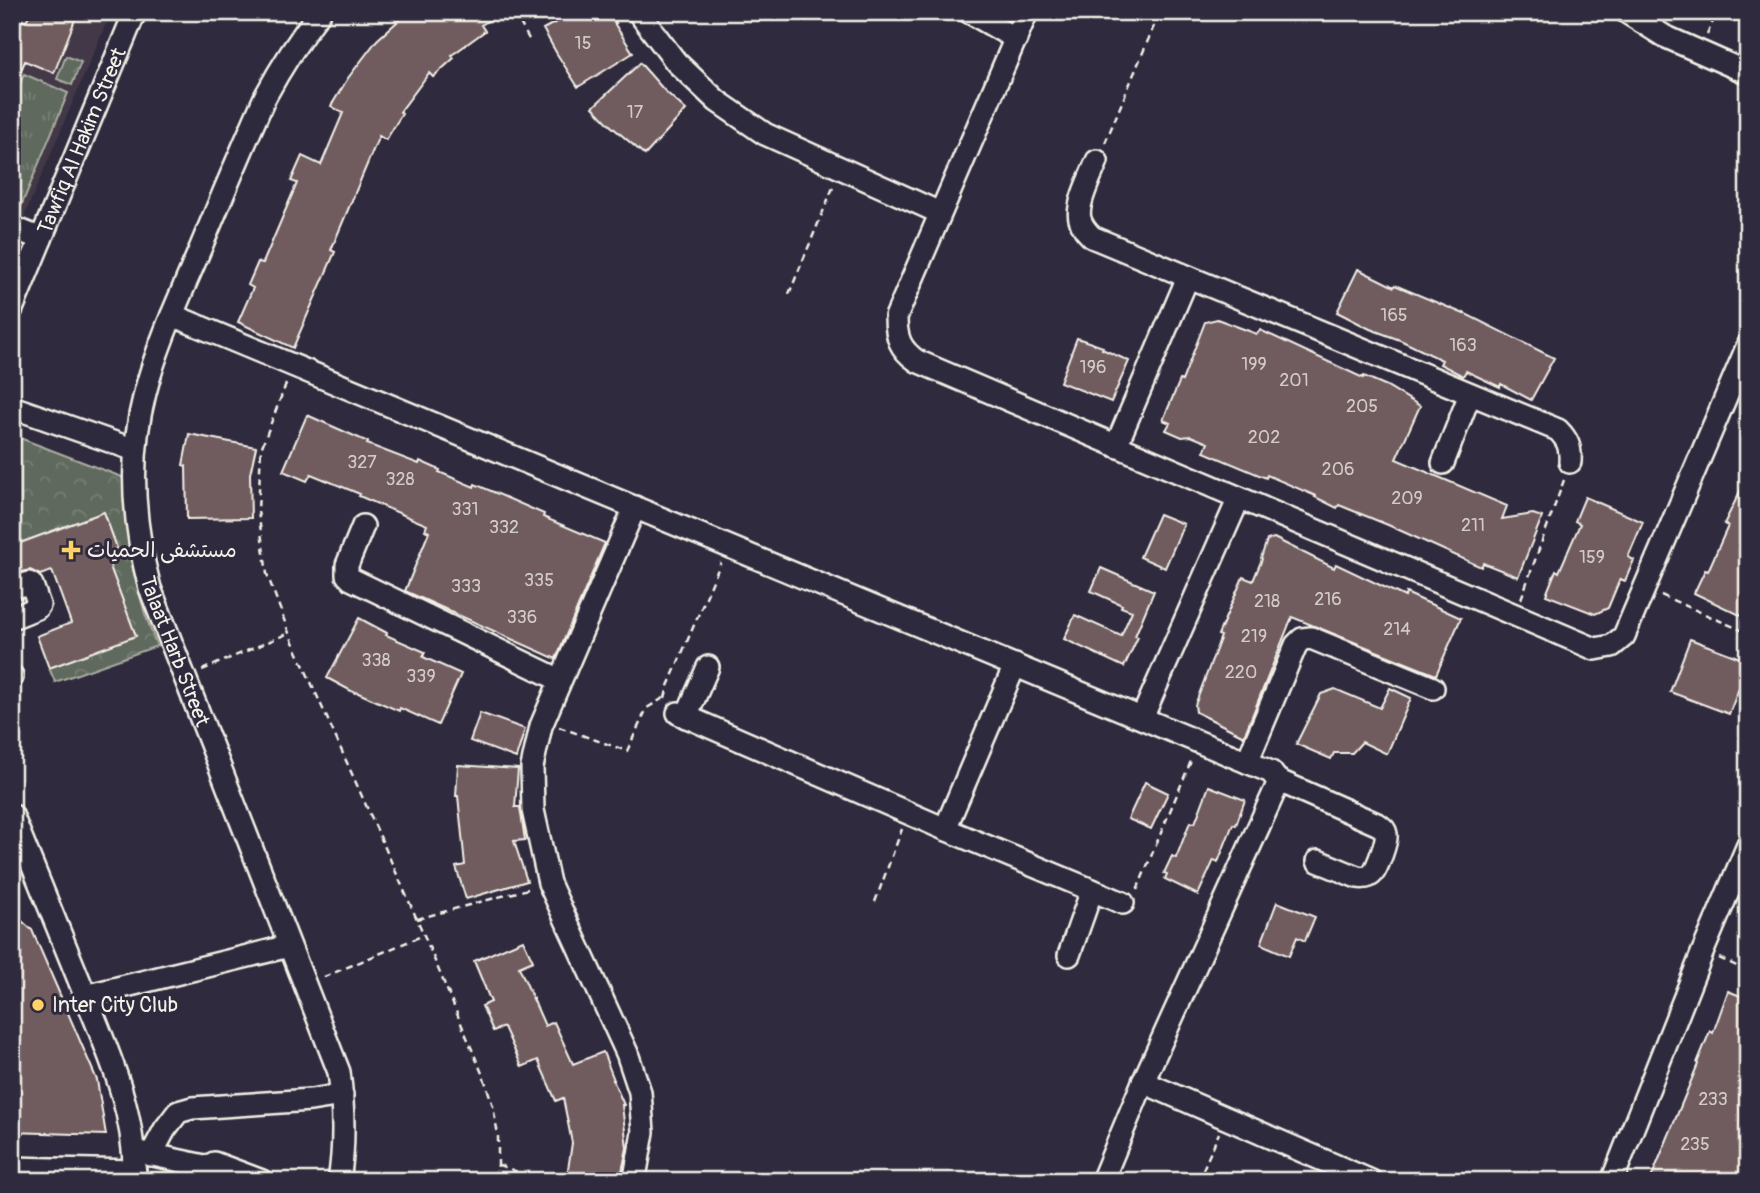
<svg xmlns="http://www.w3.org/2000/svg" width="1760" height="1193" font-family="Pangolin,'Playpen Sans Arabic',sans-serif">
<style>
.built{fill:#423947}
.grass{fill:url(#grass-tufts);stroke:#aaada2;stroke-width:2}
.park{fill:url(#park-crowns);stroke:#aaada2;stroke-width:2}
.building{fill:#705b5e;stroke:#f4f1e8;stroke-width:2}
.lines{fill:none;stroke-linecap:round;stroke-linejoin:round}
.minor-casing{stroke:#f4f1e8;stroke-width:26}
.path{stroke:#f4f1e8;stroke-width:2.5;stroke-dasharray:7 5;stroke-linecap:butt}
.minor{stroke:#2f2a3d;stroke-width:21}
.poi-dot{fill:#ffd166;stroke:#2f2a3d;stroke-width:2.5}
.labels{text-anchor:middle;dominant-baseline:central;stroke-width:6;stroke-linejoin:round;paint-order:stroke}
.number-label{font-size:18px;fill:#d3ccc6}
.street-label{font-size:21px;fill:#f4f1e8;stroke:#2f2a3d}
.poi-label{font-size:21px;fill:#f4f1e8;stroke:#2f2a3d;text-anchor:start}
</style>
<defs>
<pattern id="grass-tufts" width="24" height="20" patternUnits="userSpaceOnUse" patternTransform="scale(1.75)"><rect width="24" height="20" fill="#5f695d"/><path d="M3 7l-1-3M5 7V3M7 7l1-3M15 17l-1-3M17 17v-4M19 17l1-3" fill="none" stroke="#777f74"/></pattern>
<pattern id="park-crowns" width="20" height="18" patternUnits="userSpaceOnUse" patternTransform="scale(1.75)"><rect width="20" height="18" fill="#5f695d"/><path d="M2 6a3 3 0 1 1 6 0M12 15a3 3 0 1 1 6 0" fill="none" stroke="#777f74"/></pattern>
</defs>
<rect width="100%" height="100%" fill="#2f2a3d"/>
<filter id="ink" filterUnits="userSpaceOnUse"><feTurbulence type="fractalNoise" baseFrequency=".0143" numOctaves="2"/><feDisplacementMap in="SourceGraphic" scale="14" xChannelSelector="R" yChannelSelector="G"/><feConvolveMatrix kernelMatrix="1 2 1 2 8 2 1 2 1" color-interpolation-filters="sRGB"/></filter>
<g filter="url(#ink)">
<path class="built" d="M12,12H111L24,217L12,212Z"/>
<path class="grass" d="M24,74L68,93L20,209L12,205V103Z"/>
<path class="park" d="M66,56L81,62L72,85L57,79Z
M12,435L127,479L125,507L133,570L145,614L157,646L55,682L49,668L135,636L105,553L117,548L104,512L12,546Z"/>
<path class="building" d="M30,12H78L54,73L25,61L12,91V30L17,18L26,22Z
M408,12H504L481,25L485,31L452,55L454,58L433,77L429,73L400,112L402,114L386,140L379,136L331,250L335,252L293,348L238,322L253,288L248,285L258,262L263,263L297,183L291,181L302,156L321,165L343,113L331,106L348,78L377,40Z
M575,12H610L616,23H614L633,53L578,87L557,54L543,29Z
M640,63L664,90L686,110L645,155L611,126L593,107Z
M1358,269L1394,287L1395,285L1464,314V313L1554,358L1531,400L1501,384L1500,387L1466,371L1463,376L1440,364L1442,360L1400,340L1370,329L1337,312Z
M1217,319L1257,334L1260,330L1363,378L1364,376L1387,386L1420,406L1396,459L1507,506L1502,519L1533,514L1542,517L1518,577L1483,563L1481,567L1388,525L1339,505L1337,508L1315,497L1316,496L1267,475L1266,478L1204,452L1208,443L1191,436L1182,437L1166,430L1170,423L1163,420L1180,380L1182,381L1205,322Z
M1077,338L1103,347L1102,349L1129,361L1111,402L1060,382Z
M307,415L368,442L367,444L419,464L420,461L440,470L439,472L474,487L475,484L544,514L543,517L605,543L556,659L405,591L429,532L425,530L427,525L359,496L360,494L311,474L307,481L283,471Z
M189,434L256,447L250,474L251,518L187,519L186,466L183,465Z
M1748,475V609L1744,617L1694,593L1705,570L1708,571L1728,526L1724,524Z
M1585,497L1643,522L1628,557L1634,560L1625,581L1620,579L1608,608L1595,614L1546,595L1556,570L1559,572L1580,524L1575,521Z
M104,512L117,548L105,553L136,636L49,668L37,636L71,623L52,571L40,575L30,570L12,574V546Z
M1159,514L1184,524L1165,568L1140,557Z
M1274,538L1334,568L1336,564L1405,597L1406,593L1461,618L1436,675L1292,617L1244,736L1196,712L1195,705L1221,636L1218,635L1243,577L1253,581L1262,559L1261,558L1267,540Z
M1101,568L1154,591L1135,636L1138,637L1124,667L1064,639L1075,615L1121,636L1132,611L1121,607L1122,605L1091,591Z
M359,618L387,633L386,635L425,652L423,657L461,674L438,725L400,708L399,711L356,692L355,693L327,678Z
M1690,639L1748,661V665L1729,714L1670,692Z
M1390,688L1411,698L1387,754L1362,742L1352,753H1334L1331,759L1296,744L1321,694L1335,689L1380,708Z
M480,713L525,729L516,758L470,741Z
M458,765L518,769L515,807H520L525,840L514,841L527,881L466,899L456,867L465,865L458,796H456Z
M1145,782L1168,793L1151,829L1128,819Z
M1209,786L1245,800L1236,825L1233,824L1218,862L1214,860L1198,895L1165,879L1167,874L1164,873L1172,856L1176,858L1190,822L1195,823Z
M1277,902L1315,917L1305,941L1297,937L1289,956L1261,944Z
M12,912L32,930L97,1080L106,1135L12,1132Z
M523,940L533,961L519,967L545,1026L554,1022L573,1064L603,1052L614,1080H613L624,1105H622L627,1148L620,1181H582L567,1176L572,1143L563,1098L556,1101L538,1060L522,1067L504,1027L493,1031L482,1006L491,1002L474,961Z
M1728,991L1748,999V1181H1650L1698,1064L1697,1063L1710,1031L1713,1033Z"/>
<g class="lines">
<defs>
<g id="minor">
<path id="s1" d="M320,12C299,39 281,67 265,97C242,149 220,201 198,254C179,299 157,345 145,393C128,458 133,524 150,588L339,1072C344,1109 345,1144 339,1181"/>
<path d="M638,12L676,62L717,101L765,134L940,213"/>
<path d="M969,12L1016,39"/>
<path d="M1027,12L896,317C896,338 900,349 917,361L1595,649L1612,646L1624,636L1748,345"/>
<path d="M1626,12L1664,36L1748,73"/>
<path d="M1097,161C1091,176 1076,204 1080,219C1082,227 1087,232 1092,237L1558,430C1568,440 1571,448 1570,462"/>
<path d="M12,227L41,239"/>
<path id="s2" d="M12,309L135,12"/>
<path d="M172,315L1271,772L1277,780V786L1143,1082L1102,1181"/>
<path d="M12,407L135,450"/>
<path d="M1116,446L1188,277"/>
<path d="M1443,463L1470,394"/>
<path d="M363,526L347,565V575L351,579L560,680"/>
<path d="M12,588L29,583L32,585L39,605L37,608L12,618"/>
<path d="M12,676V677"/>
<path d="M678,713L945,829L1123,903"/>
<path d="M686,717L708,667"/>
<path d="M1142,718L1239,498"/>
<path d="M1247,762L1296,645L1302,639L1311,638L1433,688"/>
<path d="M1277,780L1379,825C1383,828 1385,829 1386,834C1388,840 1377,868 1373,873C1369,878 1363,878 1357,877L1318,861"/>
<path d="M12,815C35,872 58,928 81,985C106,1047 137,1112 134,1181"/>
<path d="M945,829L1015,665"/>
<path d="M1069,955L1092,890"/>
<path d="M85,996L289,946"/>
<path d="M1143,1082L1371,1181"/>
<path d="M139,1152L209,1167"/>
<path d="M151,1155L165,1129L178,1112L192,1108L311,1100L342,1095"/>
<path d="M12,1168L135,1171"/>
<path d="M203,1181L209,1167L214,1163L262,1181"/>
<path d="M633,1181L636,1172L643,1132L640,1092L627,1053L549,883L533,810L532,767L541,726L635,507"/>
<path d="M1612,1181L1703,951L1748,845"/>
</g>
</defs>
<use href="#minor" class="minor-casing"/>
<path class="path" d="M514,12L530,41
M1156,12C1179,21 1193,24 1215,12
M1707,35L1717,12
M1105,143L1159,14
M789,294L834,185
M286,384L261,449L258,511L267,574L289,633L424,935L484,1078L493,1106L498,1135V1165L491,1181
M1661,595L1748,633
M1521,599L1564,480
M202,670L289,633
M665,698L668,686L721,562
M559,727L627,751L647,708L665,697
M1137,890L1191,761
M875,902L902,829
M417,919L532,888
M1719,958L1748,971
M324,977L424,935
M499,1165L542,1181
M1198,1181L1219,1133"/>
<use href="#minor" class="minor"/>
</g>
</g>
<g class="poi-dot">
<path d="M67.5 539.5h7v7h7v7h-7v7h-7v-7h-7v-7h7z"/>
<circle cx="38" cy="1005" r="7"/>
</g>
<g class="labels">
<g class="number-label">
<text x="583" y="43">15</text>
<text x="635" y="112">17</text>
<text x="1394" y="315">165</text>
<text x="1463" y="345">163</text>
<text x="1254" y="364">199</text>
<text x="1093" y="367">196</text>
<text x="1294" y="380">201</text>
<text x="1362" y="406">205</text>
<text x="1264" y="437">202</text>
<text x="362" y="462">327</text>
<text x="1338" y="469">206</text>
<text x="400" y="479">328</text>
<text x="1407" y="498">209</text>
<text x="465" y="509">331</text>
<text x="1473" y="525">211</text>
<text x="504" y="527">332</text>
<text x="1592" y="557">159</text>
<text x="539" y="580">335</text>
<text x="466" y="586">333</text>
<text x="1328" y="599">216</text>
<text x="1267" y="601">218</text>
<text x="522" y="617">336</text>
<text x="1397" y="629">214</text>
<text x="1254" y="636">219</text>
<text x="376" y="660">338</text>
<text x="1241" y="672">220</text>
<text x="421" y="676">339</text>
<text x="1713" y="1099">233</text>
<text x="1695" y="1144">235</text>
</g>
<g class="street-label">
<text stroke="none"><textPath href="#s2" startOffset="182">Tawfiq Al Hakim Street</textPath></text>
<text stroke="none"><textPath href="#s1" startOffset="686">Talaat Harb Street</textPath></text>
</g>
<g class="poi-label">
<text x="87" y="550">مستشفى الحميات</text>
<text x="52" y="1005">Inter City Club</text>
</g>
</g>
<rect width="1760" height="1193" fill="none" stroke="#2f2a3d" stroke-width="42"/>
<rect x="21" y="21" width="1718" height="1151" fill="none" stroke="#f4f1e8" stroke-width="2.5" filter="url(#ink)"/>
</svg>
